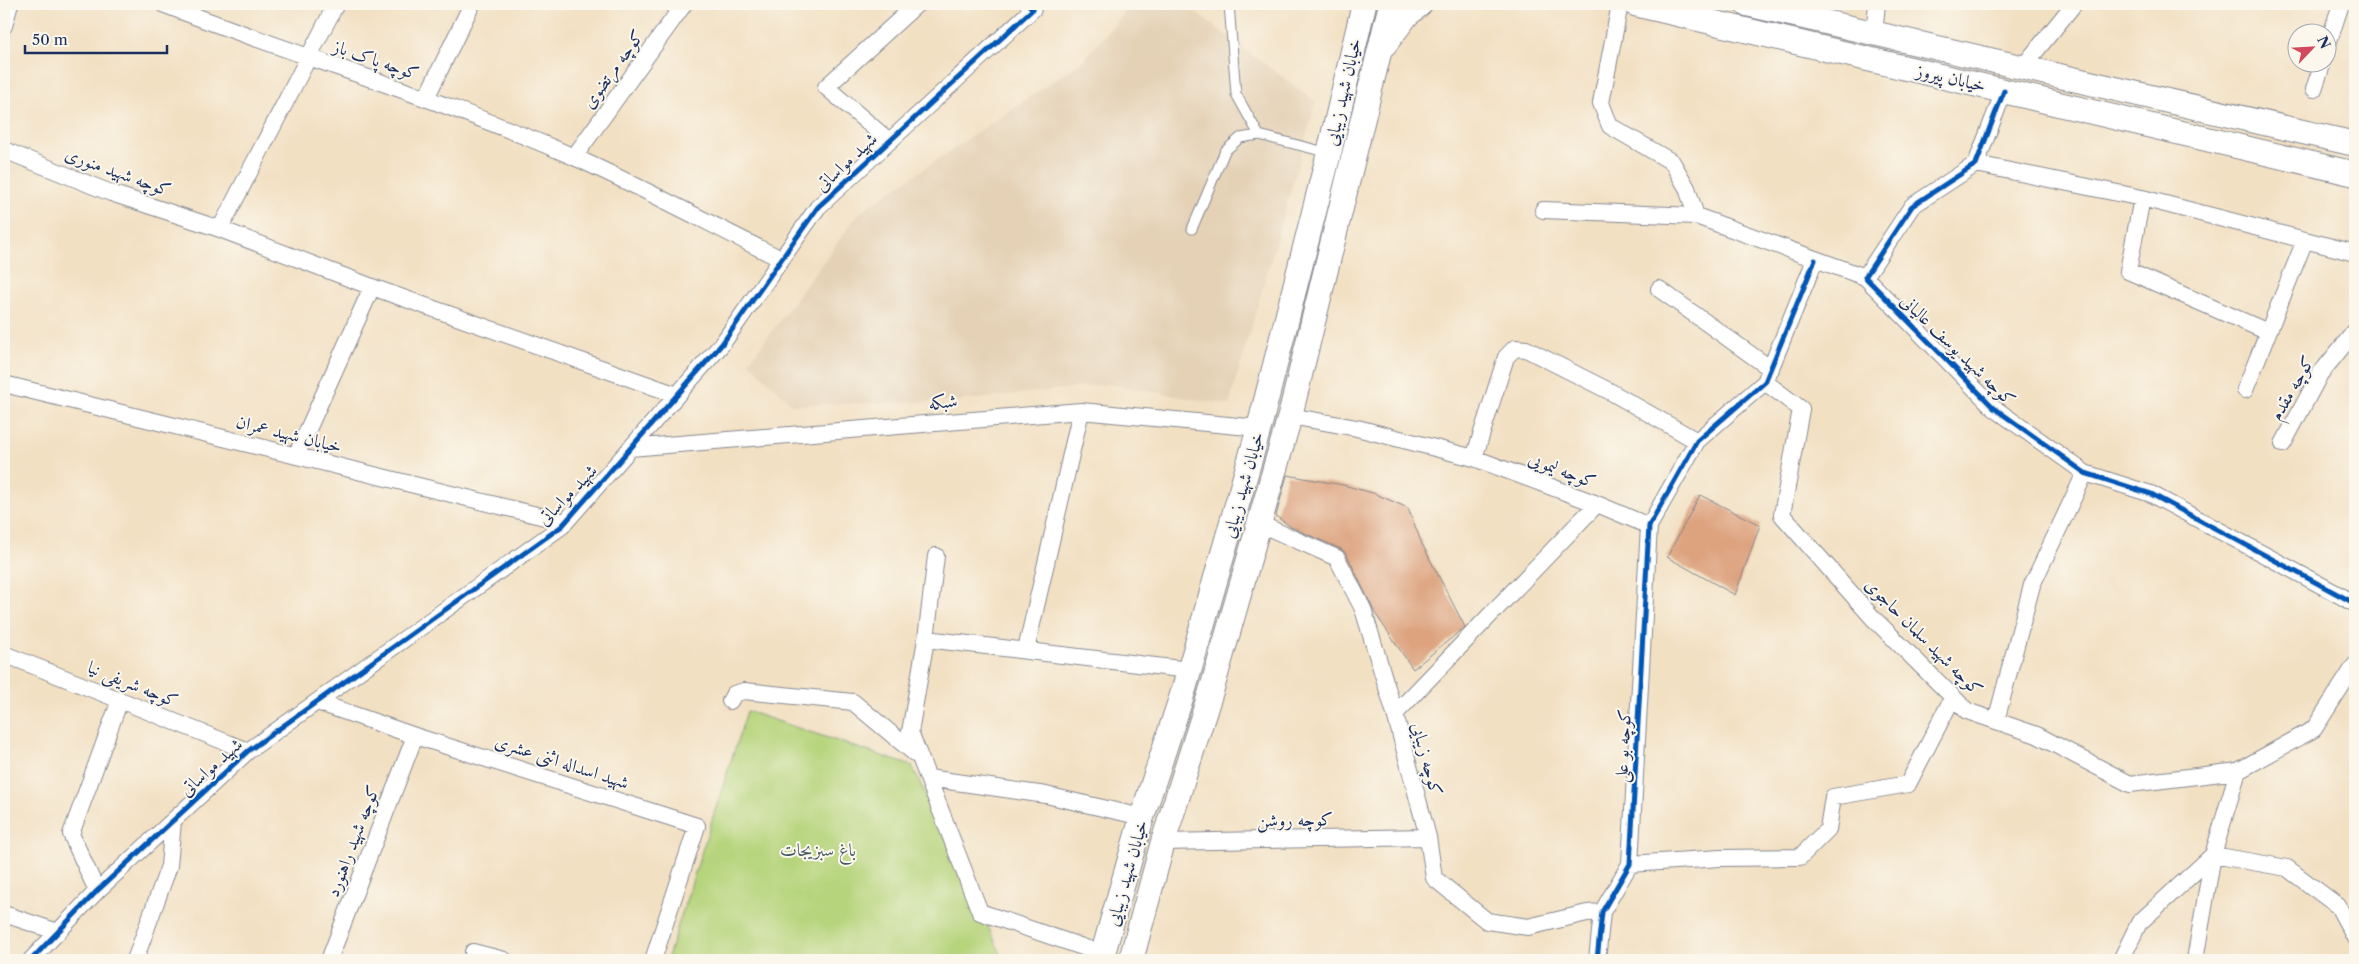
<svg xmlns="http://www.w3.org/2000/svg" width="2359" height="964" font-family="'Libre Caslon Text',Amiri,serif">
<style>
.built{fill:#e4d1b6}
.green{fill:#b6d47b;stroke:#68826c}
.building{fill:#dda37f}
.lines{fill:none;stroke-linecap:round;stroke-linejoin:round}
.service-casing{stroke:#868890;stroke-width:11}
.minor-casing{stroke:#868890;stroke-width:18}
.secondary-casing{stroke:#868890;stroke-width:26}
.service{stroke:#fff;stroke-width:9}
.minor{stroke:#fff;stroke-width:16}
.secondary{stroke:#fff;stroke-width:24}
.cycleway-casing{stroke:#fbf7ec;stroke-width:8}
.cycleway{stroke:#0057b8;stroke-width:5}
.labels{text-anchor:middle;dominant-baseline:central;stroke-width:4;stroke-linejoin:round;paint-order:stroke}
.street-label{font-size:18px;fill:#1b2f5e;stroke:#fbf7ec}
.park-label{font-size:18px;fill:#425865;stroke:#fbf7ec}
</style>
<rect width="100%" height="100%" fill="#fbf7ec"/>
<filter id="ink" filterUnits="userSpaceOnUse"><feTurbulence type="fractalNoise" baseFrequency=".02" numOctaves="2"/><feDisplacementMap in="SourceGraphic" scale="10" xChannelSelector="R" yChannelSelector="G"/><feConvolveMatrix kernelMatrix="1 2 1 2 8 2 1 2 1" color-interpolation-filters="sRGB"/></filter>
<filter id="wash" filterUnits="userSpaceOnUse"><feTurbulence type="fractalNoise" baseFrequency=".0096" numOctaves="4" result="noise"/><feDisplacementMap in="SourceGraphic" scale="20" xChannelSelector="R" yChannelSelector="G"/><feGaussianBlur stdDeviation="1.12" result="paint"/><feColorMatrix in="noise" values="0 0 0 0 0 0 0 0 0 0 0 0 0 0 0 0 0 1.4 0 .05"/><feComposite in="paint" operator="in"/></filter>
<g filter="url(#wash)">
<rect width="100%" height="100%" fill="#f2e0c3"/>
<path class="built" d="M1132,4H1184L1316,102L1229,405L1108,384L959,401L792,405L749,362L860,212L1083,61Z"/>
<path class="green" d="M747,711L912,766L1001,954V960H667Z"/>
<g id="blocks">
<path class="building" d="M1287,475L1343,485L1373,493L1408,508L1422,544L1465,627L1413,669L1375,613L1346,553L1341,549L1291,527L1276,516Z
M1700,495L1760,525L1735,595L1667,557Z"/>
</g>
</g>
<g filter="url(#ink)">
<use href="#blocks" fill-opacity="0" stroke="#868890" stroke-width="1"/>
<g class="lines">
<defs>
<path id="service" d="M1229,4L1236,94L1259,135
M1192,229L1225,151L1240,138L1259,135L1329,153"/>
<path id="minor" d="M163,4C299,57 440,98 574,157C644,188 712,225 781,259
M1620,4L1601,103L1610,126L1672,162L1687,188L1696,216
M4,26L10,4
M1874,34L1877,4
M2326,50L2341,4
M2022,68L2074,4
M2314,89L2323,62
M2004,91L1976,164L1912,206L1865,277L1994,408L2085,473L2151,494L2354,603
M426,98L472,4
M889,141L826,87L917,4
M4,150L111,193L220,229L372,287L677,395
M574,157L684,4
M1976,164L2142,198L2355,253
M2142,198L2128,271L2268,332
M1543,210L1696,216L1865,277
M220,229L336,4
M1659,289L1771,369
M1765,382L1801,409L1782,515L1872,617L1967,711L2037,735L2130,784L2238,771
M4,384L565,522
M2245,390L2305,240
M1290,416L1357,428L1474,458L1597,504L1395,714
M2283,444L2320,374L2355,331
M630,448L1081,411L1259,428
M296,456L372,287
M1474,458L1506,357L1515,348L1526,349L1611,392L1697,441
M1597,504L1649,526
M1260,524L1337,558L1363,609L1395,714L1428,837L1434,878L1487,921L1528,927L1587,913L1602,912
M926,639L936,556
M1026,650L1081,411
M4,654L248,751
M730,701L734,694L744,691L853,702L918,756
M317,702L415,736L697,826L653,960
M1996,721L2032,585L2085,473
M928,778L980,912L1103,954
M1142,817L1046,795L928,778L910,732L926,639L1189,670
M1163,842L1428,837
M1630,864L1720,858L1800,857L1828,829L1833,797L1908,784L1953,697
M97,891L71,834L120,700
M4,914L58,932
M473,952L504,960
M31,960L97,891L248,751L562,526L722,344L818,207L1033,9L1028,4
M135,960L169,866L173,821
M329,960L415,736
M1597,960L1602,912L1630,864L1649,526L1697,441L1765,382L1815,260
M2121,960L2139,923L2213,855L2287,868L2338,906L2355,938
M2195,960L2213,855L2238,771L2314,729L2355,665"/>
<path id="secondary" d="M1635,4L2355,174
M1747,4L2355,144
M1385,44L1407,15L1420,4
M1101,960L1142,817L1184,689L1259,428L1329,153L1364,4
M1131,960L1163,842L1213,685L1290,416L1391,4"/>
</defs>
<use href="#service" class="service-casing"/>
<use href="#minor" class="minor-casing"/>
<use href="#secondary" class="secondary-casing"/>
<use href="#service" class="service"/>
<use href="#minor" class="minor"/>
<use href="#secondary" class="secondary"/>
<defs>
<path id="cycleway" d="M2004,91L1976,164L1912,206L1865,277L1994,408L2085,473L2151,494L2354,603
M31,960L97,891L248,751L562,526L722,344L818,207L1033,9L1028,4
M1597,960L1602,912L1630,864L1649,526L1697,441L1765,382L1815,260"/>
</defs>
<use href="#cycleway" class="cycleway-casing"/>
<use href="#cycleway" class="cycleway"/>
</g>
</g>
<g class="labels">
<g class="street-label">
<text transform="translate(376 60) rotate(19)">کوچه پاک باز</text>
<text transform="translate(613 69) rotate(-54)">کوچه مرتضوی</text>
<text transform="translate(1951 78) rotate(13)">خیابان پیروز</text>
<text transform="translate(1343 92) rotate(-77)">خیابان شهید زیبایی</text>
<text transform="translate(846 162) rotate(-43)">شهید مواساتی</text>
<text transform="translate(118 172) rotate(20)">کوچه شهید منوری</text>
<text transform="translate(1958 350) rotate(44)">کوچه شهید یوسف عالیانی</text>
<text transform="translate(2292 388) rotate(-60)">کوچه مقدم</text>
<text transform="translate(943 402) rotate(-5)">شبکه</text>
<text transform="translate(289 434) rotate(14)">خیابان شهید عمران</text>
<text transform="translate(1562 470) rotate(21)">کوچه لیمویی</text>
<text transform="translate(1243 485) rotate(-74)">خیابان شهید زیبایی</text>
<text transform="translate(567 495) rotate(-46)">شهید مواساتی</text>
<text transform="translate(1924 637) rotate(45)">کوچه شهید سلمان حاجوی</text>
<text transform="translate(133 684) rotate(22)">کوچه شریفی نیا</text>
<text transform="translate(1623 746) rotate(-87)">کوچه بو علی</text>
<text transform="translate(1427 759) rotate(75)">کوچه زیبایی</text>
<text transform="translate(562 762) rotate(18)">شهید اسداله اثنی عشری</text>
<text transform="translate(211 767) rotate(-42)">شهید مواساتی</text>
<text transform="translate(1295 820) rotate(-1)">کوچه روشن</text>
<text transform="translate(353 841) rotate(-69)">کوچه شهید راهنورد</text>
<text transform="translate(1127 873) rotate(-74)">خیابان شهید زیبایی</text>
</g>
<g class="park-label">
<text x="818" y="850">باغ سبزیجات</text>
</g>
</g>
<rect width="2359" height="964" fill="none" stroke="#fbf7ec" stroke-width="20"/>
<g transform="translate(2312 48) rotate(65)"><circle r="24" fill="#fbf7ec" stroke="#a1a7b3"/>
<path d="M0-4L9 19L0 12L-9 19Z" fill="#d1495b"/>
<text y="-8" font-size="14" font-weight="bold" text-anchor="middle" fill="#1b2f5e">N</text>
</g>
<path d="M25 45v8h142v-8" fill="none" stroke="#1b2f5e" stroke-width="2.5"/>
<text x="32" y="45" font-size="15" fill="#1b2f5e" stroke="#fbf7ec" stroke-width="4" paint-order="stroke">50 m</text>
</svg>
